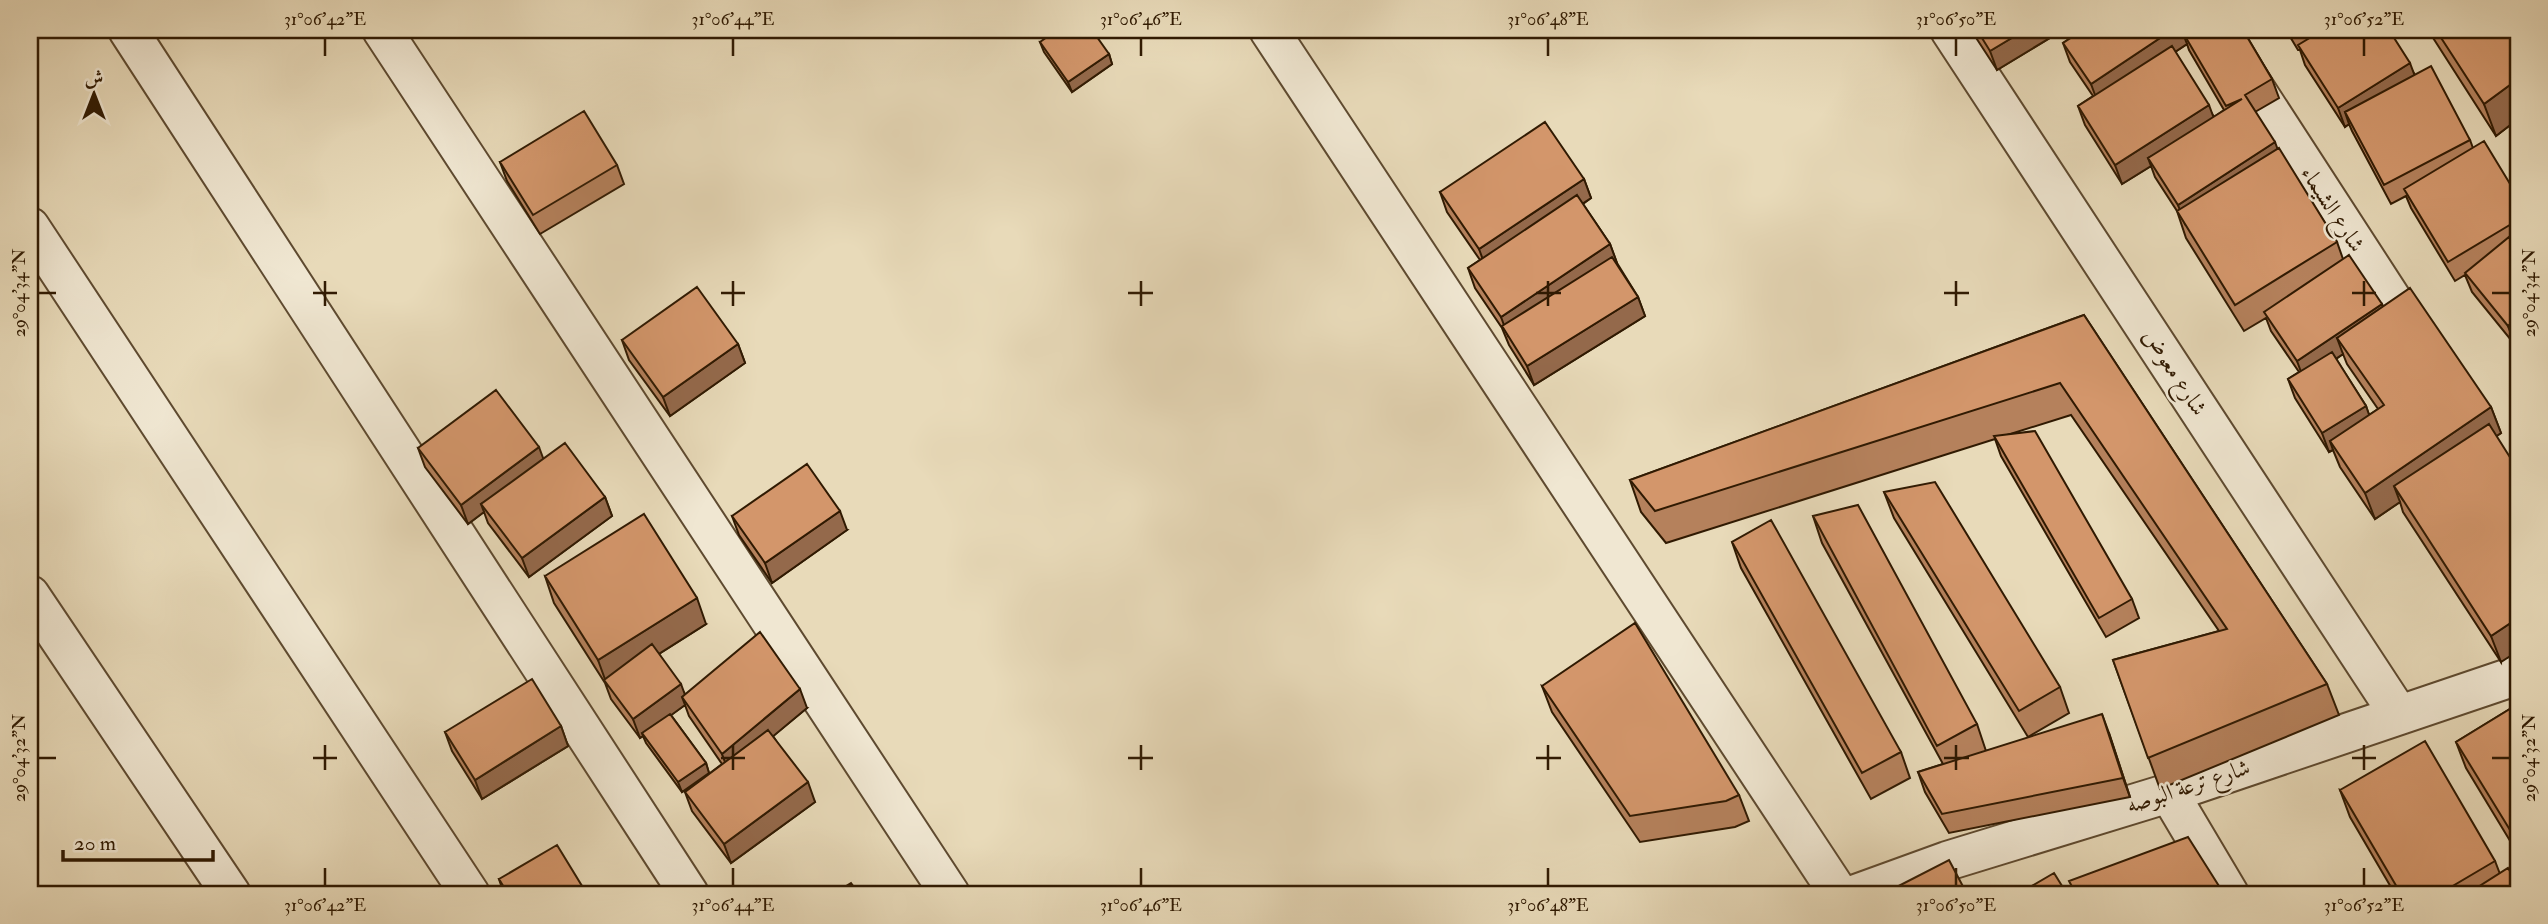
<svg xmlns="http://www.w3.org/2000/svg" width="2548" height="924" font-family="'IM FELL Double Pica',Amiri,serif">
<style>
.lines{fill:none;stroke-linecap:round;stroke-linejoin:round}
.minor-casing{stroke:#5e4a30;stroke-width:42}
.minor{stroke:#f0e7d2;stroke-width:38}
.wall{fill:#b5815c;stroke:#301a02;stroke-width:2;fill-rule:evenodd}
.shaded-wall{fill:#94694b;stroke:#301a02;stroke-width:2}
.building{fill:#d3966b;stroke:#301a02;stroke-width:2}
.ticks{fill:none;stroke:#301a02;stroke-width:2.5}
.labels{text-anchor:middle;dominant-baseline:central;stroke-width:5;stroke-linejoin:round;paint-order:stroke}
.street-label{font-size:23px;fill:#301a02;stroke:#f0e7d2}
.neatline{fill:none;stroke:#301a02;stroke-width:2.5}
.ticks-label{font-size:18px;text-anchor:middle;fill:#301a02}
</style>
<rect width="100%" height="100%" fill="#e8dab9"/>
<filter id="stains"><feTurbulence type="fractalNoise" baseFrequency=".00286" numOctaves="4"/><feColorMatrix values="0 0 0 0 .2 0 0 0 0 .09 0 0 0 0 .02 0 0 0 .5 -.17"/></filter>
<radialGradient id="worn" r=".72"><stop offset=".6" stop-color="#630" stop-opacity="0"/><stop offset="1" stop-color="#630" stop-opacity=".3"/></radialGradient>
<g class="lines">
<defs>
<path id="minor" d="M128,30L689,894
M382,30L950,894
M1269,30L1839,894
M1950,30L2399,715
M2217,30L2420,343
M30,227L470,894
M30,595L231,894
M2169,793L2229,894
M1856,894L1947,861L2169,793L2518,675"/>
</defs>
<use href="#minor" class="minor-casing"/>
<use href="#minor" class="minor"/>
</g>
<path class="wall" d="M1971,30H2063L1997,70Z
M2083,30H2243L2272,79L2279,98L2255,112L2277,149L2337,242L2343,259L2383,306L2491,407L2501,433L2496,436L2501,662L2403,512L2400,502L2375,519L2340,467L2333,450L2329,452L2295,398L2288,379L2299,372L2271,331L2266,318L2244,331L2186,238L2177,211L2155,177L2151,166L2122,184L2085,125L2078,106L2093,96L2070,62L2063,43ZM2187,44L2189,50L2224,110L2214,117L2175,52ZM2343,354L2347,364L2378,409L2369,415L2366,406L2336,359Z
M2286,30H2389L2415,75L2470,140L2473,148L2518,197V244L2516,245L2515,345L2472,292L2465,275L2455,281L2411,208L2406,196L2391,204L2352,131L2349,124L2345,127L2305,65L2300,50H2298Z
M2428,30H2518V119L2496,136Z
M1040,42L1109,54L1112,64L1072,92L1044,52Z
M500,162L617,165L624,184L540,234L507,181Z
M1584,179L1591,198L1583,204L1610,244L1617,263L1638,297L1645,316L1534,385L1509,345L1502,328L1475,288L1468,268L1480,260L1447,212L1440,192Z
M2084,315L2327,684L2339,715L2160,789L2113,660L2219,631L2071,415L2007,435L2132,599L2139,618L2106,637L2001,456L1995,439L1666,543L1641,512L1630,480Z
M622,340L738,344L745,363L670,416L629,360Z
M418,448L543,459L605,497L612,516L529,577L488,523L484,512L468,524L425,467Z
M1884,492L2060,687L2069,713L2028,737L1894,518Z
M732,516L847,530L772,583L739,535Z
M1813,516L1977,724L1986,751L2109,733L2130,797L1949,833L1925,792L1918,772L1943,764L1822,543Z
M1732,542L1901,752L1910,778L1871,799L1741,568Z
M545,576L706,624L659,654L685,694L807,708L773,736L815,802L731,863L692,811L685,792L722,764L689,716L685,705L671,715L706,763L709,773L682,792L646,743L643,736L640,738L611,699L605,683L554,603Z
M1542,686L1739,795L1749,821L1735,827L1640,842L1552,712Z
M2518,704V854L2466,768L2456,742Z
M561,726L568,746L482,799L452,751L445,732Z
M2340,790L2495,861L2500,874L2518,894H2395L2350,817Z
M499,879L582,886L584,892L591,894H504Z"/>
<path class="shaded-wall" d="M2025,30H2063L1997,70L1990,51Z
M2172,30H2199L2182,31L2187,44L2098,103L2091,84Z
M1109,54L1112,64L1072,92L1068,82Z
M2410,63L2417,82L2345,112L2349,124L2345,127L2338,108Z
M2518,79V119L2496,136L2484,104Z
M2209,105L2216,124L2148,158L2151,166L2122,184L2115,165Z
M2275,142L2282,161L2185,224L2178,205Z
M1584,179L1591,198L1486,268L1479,249Z
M1610,244L1617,263L1508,336L1501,317Z
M1638,297L1645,316L1534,385L1527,366Z
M2382,304L2389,324L2337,338L2343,354L2304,380L2297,361Z
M2518,318V343L2515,345L2508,326Z
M738,344L745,363L670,416L663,397Z
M2366,406L2373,426L2330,441L2333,450L2329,452L2322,433Z
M2491,407L2501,433L2403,500L2394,486L2400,502L2375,519L2365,493Z
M539,447L546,466L481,504L484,512L468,524L461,505Z
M605,497L612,516L529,577L522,558Z
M840,511L847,530L772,583L765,563Z
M697,598L706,624L608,686L606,682L598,660Z
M2518,618V651L2501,662L2491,636Z
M681,684L688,703L682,697L685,705L644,735L642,733L643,736L640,738L633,719Z
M800,689L807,708L729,773L722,754Z
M2102,714L2109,733L2130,797L2123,778Z
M561,726L568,746L482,799L475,780Z
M706,763L709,773L682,792L678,782Z
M808,782L815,802L731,863L724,844Z"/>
<path class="building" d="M1057,30H1092L1109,54L1068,82L1040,42Z
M1977,30H2025L1990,51Z
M2083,30H2172L2091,84L2063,43Z
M2185,30H2243L2272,79L2245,95L2275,142L2178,205L2148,158L2242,99L2226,106L2182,31Z
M2323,30H2389L2410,63L2338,108L2298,45Z
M2436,30H2518V79L2484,104Z
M2172,46L2209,105L2115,165L2078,106Z
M2431,66L2470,140L2384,185L2345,112Z
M584,111L617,165L533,215L500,162Z
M1545,122L1584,179L1479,249L1440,192Z
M2484,141L2518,197V220L2448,262L2404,189Z
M2279,148L2337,242L2235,305L2177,211Z
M1577,195L1610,244L1501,317L1468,268Z
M2509,237L2518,248V318L2508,326L2465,273Z
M2349,255L2382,304L2297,361L2264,312Z
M1612,257L1638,297L1527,366L1502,326Z
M697,287L738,344L663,397L622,340Z
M2410,288L2491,407L2365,493L2330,441L2384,405L2337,338Z
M2084,315L2327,684L2148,758L2113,660L2227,629L2060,383L1655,511L1630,480Z
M2332,352L2366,406L2322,433L2288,379Z
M496,390L539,447L461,505L418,448Z
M2489,424L2518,470V618L2491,636L2394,486Z
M2035,431L2132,599L2099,618L1994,436Z
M565,443L605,497L522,558L481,504Z
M807,464L840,511L765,563L732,516Z
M1935,482L2060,687L2019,711L1884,492Z
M1858,505L1977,724L1937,746L1813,516Z
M644,514L697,598L598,660L545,576Z
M1771,520L1901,752L1862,773L1732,542Z
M1635,623L1739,795L1726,801L1630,816L1542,686Z
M760,632L800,689L722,754L682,697Z
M652,644L681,684L633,719L604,680Z
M532,679L561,726L475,780L445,732Z
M2518,704V843L2456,742Z
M670,714L706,763L678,782L642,733Z
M2102,714L2123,778L1942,814L1918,772Z
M768,730L808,782L724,844L685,792Z
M2425,741L2495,861L2439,894H2401L2340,790Z
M2188,837L2224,894H2076L2069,881Z
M557,845L582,886L568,894H508L499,879Z
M1949,860L1967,894H1883Z
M2508,868L2518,884V894H2467Z
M2054,873L2067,894H2018Z
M851,883L859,894H833Z
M588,889L591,894H580Z
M671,890L675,894H666Z"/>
<path class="ticks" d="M325,38V56M733,38V56M1141,38V56M1548,38V56M1956,38V56M2364,38V56M325,281V306M733,281V306M1141,281V306M1548,281V306M1956,281V306M2364,281V306M38,293H56M313,293H337M721,293H745M1128,293H1153M1536,293H1561M1944,293H1969M2352,293H2376M2492,293H2510M325,745V770M733,745V770M1141,745V770M1548,745V770M1956,745V770M2364,745V770M38,758H56M313,758H337M721,758H745M1128,758H1153M1536,758H1561M1944,758H1969M2352,758H2376M2492,758H2510M325,868V886M733,868V886M1141,868V886M1548,868V886M1956,868V886M2364,868V886"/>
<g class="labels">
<g class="street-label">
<text transform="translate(2333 209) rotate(57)">شارع الشيماء</text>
<text transform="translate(2175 372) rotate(57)">شارع معوض</text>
<text transform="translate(2188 786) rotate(-18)">شارع ترعة البوصه</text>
</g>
</g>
<rect width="2548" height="924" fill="none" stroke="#e8dab9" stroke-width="77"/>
<g transform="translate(94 94)" stroke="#f0e7d2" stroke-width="5" paint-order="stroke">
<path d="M0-5L12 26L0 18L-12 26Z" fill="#301a02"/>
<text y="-10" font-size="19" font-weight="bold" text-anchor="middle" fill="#301a02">ش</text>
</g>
<path d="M63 850v10h150v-10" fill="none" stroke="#301a02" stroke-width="3.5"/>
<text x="74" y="850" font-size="21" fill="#301a02" stroke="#f0e7d2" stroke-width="5" paint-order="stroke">20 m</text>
<rect x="38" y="38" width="2472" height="848" class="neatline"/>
<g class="ticks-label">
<text x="325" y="25">31°06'42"E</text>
<text x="733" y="25">31°06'44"E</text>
<text x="1141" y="25">31°06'46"E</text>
<text x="1548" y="25">31°06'48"E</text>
<text x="1956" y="25">31°06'50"E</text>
<text x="2364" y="25">31°06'52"E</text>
<text transform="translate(19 293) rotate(-90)" y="6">29°04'34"N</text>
<text transform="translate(2529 293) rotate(-90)" y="6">29°04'34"N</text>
<text transform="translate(19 758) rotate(-90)" y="6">29°04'32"N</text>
<text transform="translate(2529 758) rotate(-90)" y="6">29°04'32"N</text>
<text x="325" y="911">31°06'42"E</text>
<text x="733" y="911">31°06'44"E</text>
<text x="1141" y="911">31°06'46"E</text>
<text x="1548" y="911">31°06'48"E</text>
<text x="1956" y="911">31°06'50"E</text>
<text x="2364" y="911">31°06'52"E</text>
</g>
<rect width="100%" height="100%" filter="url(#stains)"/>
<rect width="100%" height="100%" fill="url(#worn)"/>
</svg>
